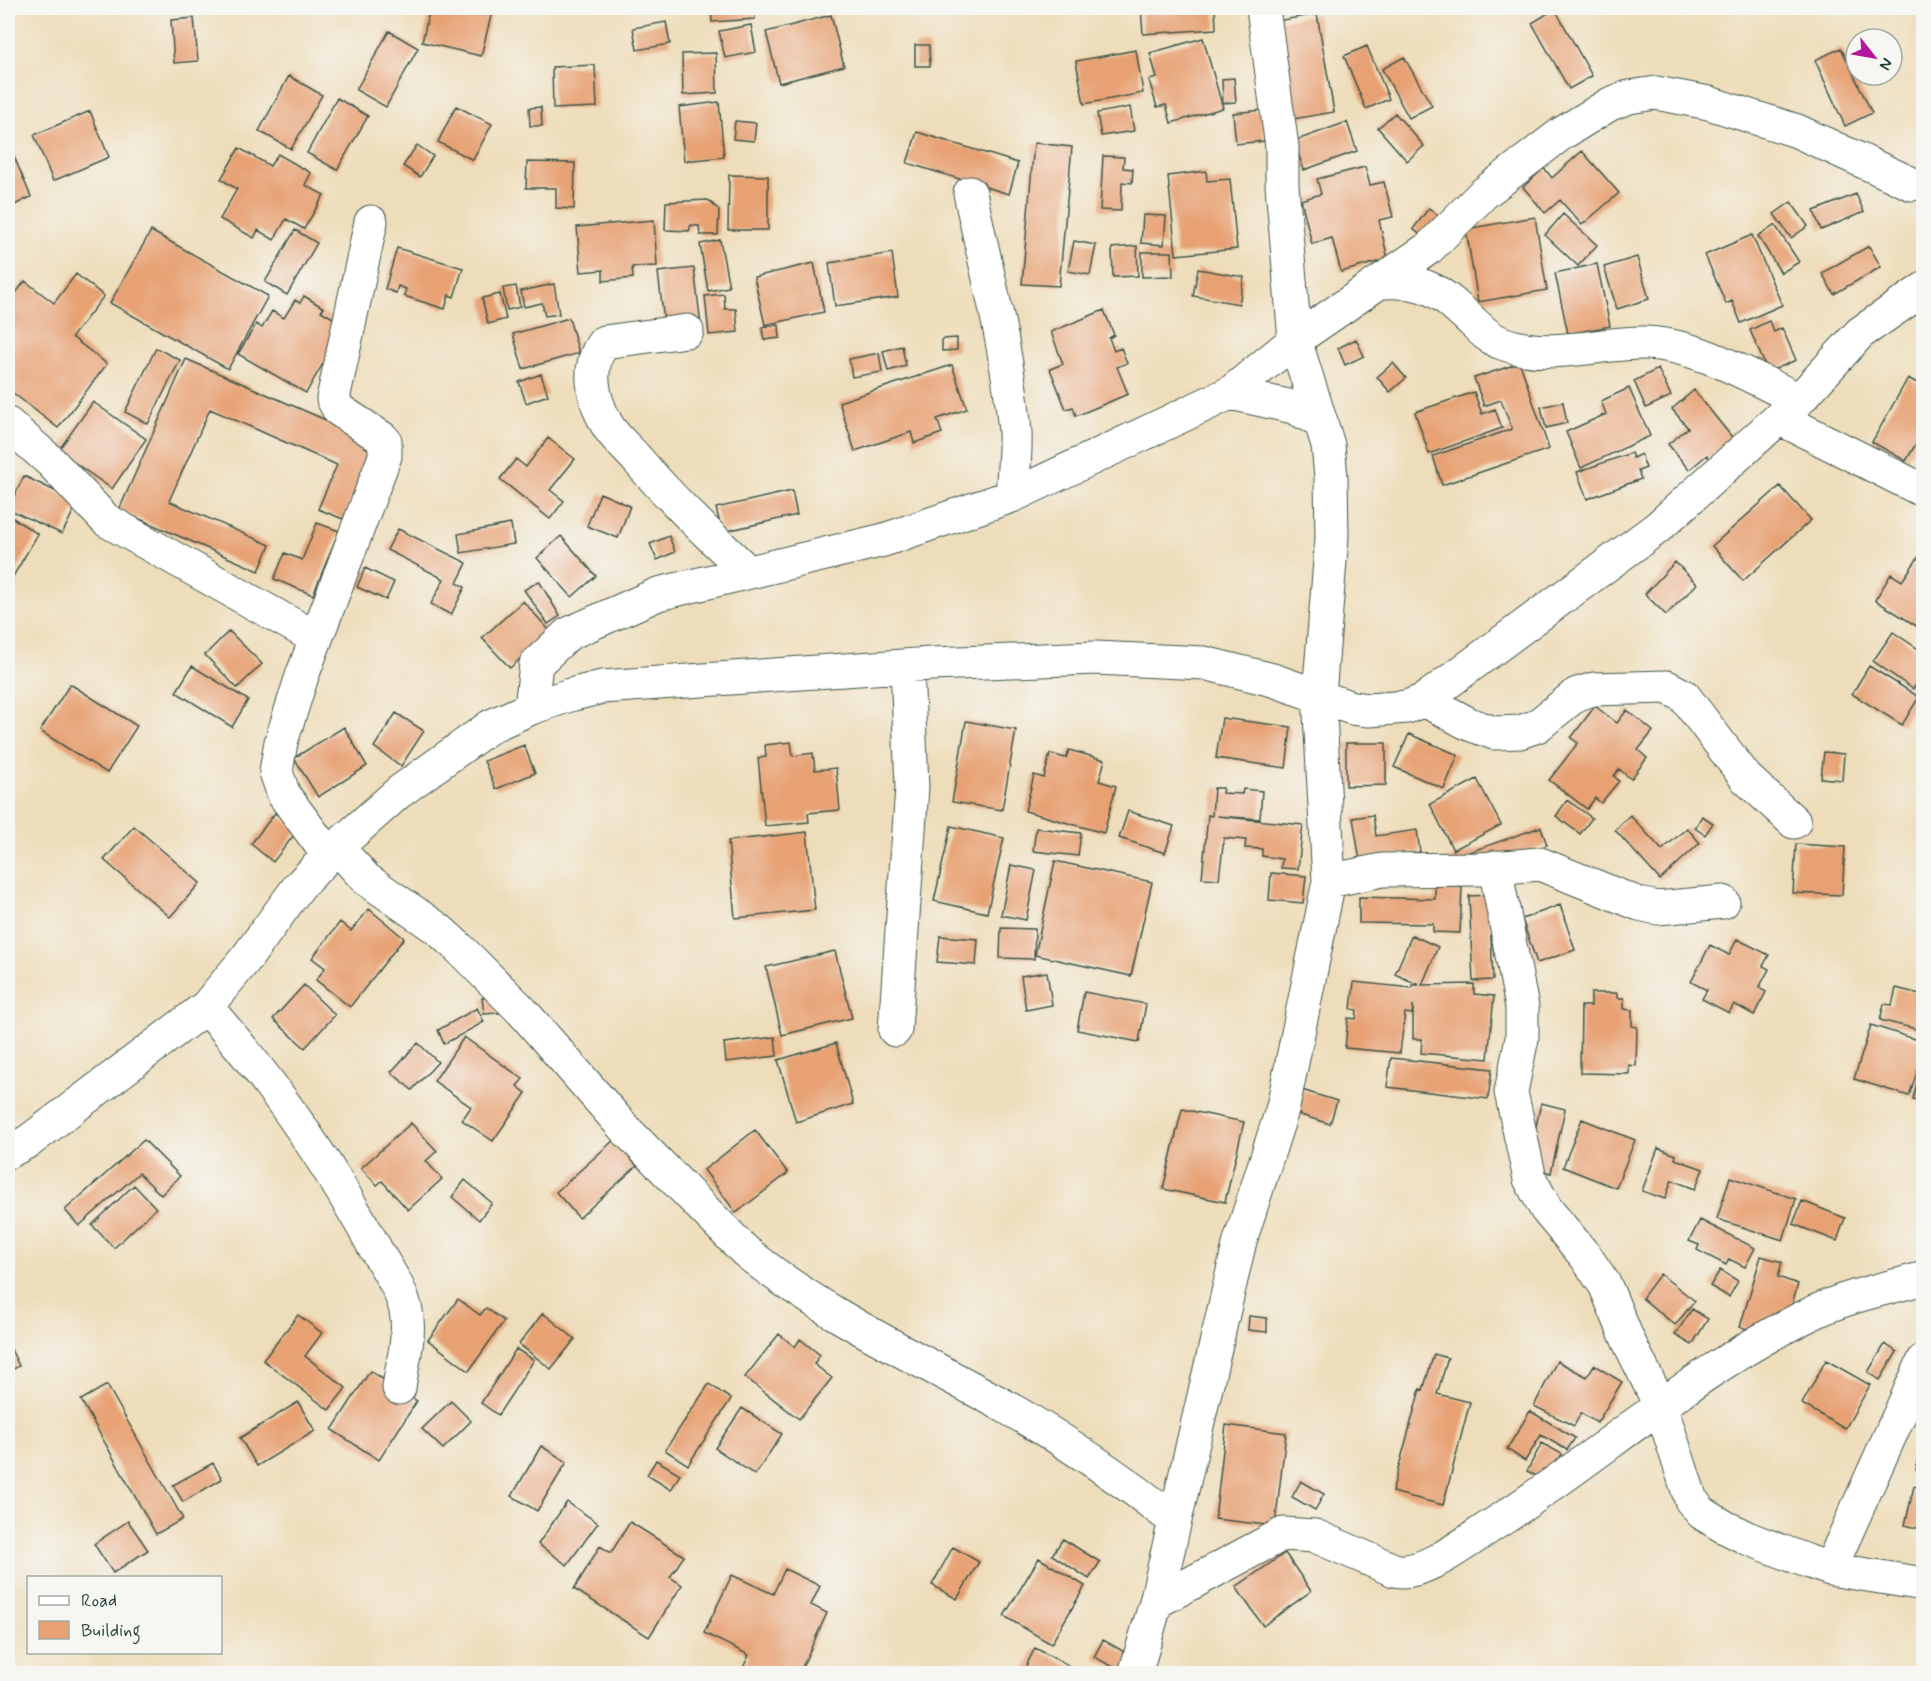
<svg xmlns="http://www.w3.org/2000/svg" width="1931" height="1681" font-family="Mynerve,sans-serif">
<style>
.building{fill:#e7a173}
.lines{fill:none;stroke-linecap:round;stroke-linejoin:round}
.minor-casing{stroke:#3e5548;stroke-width:35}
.minor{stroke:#fff;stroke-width:33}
</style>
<rect width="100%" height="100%" fill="#f6f6f2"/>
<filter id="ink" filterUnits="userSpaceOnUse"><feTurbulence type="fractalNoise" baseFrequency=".0167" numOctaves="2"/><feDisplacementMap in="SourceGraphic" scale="12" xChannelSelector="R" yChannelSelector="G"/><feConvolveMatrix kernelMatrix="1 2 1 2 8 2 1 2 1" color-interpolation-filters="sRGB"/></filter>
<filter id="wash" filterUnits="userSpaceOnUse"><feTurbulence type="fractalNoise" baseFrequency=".008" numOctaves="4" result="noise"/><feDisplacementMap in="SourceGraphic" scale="24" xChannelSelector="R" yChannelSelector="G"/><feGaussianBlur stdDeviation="1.35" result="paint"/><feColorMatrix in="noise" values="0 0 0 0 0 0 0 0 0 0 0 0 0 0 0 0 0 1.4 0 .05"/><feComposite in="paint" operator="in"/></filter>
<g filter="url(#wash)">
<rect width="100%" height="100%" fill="#eeddba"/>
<g id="blocks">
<path class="building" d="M430,8H493L481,56L422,42Z
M711,8H755V19L712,22Z
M1141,8H1215L1216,29L1143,34Z
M1555,9L1592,76L1569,89L1532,23Z
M1317,14L1334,112L1282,121L1265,23Z
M831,15L844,66L779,83L766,32Z
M194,18L198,61L174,63L171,20Z
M666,22L670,44L637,50L633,28Z
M751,25L756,52L725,58L719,31Z
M389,31L418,48L386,107L356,90Z
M1203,38L1223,108L1171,123L1166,105L1157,107L1149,80L1157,78L1150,53Z
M915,45H929L930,66H915Z
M1367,46L1389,99L1366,109L1344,56Z
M1841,48L1872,113L1845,126L1815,60Z
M1136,50L1143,93L1084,104L1076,61Z
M716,53L717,93L683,95L682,54Z
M1404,57L1432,106L1409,118L1382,69Z
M595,65L597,107L553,109L552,67Z
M289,76L322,95L291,149L259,131Z
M1234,78L1236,102L1223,103L1222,79Z
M337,98L368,116L337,170L307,153Z
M8,99L14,123L8,125Z
M719,102L724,157L684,161L679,107Z
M456,106L492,124L473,160L438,142Z
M541,107L542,126H530L529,108Z
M1130,107L1134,131L1101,136L1097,113Z
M1262,110L1264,141L1236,144L1233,113Z
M90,111L109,157L53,181L34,135Z
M1395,113L1424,146L1407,161L1378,128Z
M735,121L756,123L754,141L733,139Z
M1347,122L1357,151L1304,170L1294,141Z
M917,132L1018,163L1009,194L907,163Z
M8,142L31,197L8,208Z
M1034,143L1072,147L1059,286L1022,284Z
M417,145L433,156L420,177L403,166Z
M239,148L270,166L278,154L311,173L305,185L324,195L304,229L286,219L274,240L258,230L254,238L220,219L237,189L221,179Z
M1582,151L1619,193L1582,225L1560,200L1545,213L1523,187L1544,168L1552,178Z
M1103,156L1124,157L1123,168L1133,169L1132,183L1122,182L1121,211L1100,210Z
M527,162L575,163L574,209L556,208V188H526Z
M1365,167L1370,185L1384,182L1393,217L1379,220L1388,259L1341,272L1332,238L1312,244L1301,200L1321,194L1317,179Z
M1206,171L1207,181L1230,179L1237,249L1176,255L1168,176Z
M729,175L768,176V230H728Z
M1856,194L1864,212L1821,230L1814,211Z
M708,200L719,210L718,235H700L699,226L691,225L689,231L665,230L666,202Z
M1791,202L1808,226L1791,238L1774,214Z
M1429,208L1441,218L1426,239L1413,229Z
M1563,214L1597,245L1578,266L1545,235Z
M1143,215L1166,216L1164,245L1141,243Z
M1535,217L1547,290L1478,302L1466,229Z
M654,220L657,266L632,267L633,278L603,281V270L581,272L577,227Z
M1775,225L1799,262L1781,273L1758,236Z
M295,230L317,243L287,295L265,282Z
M151,231L268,296L228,369L110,303Z
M1752,235L1782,305L1741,323L1732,301L1726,304L1705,255Z
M720,240L729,287L708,291L700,244Z
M1074,241L1096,245L1090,275L1068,271Z
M1137,246L1138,276L1113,277L1112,248Z
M1869,246L1881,267L1834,294L1822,273Z
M397,248L463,268L454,297L449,295L445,309L404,296L406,289L398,286L396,293L385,289Z
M1142,252H1172L1173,276L1142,277Z
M892,253L898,297L835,306L829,263Z
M1637,257L1649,299L1617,309L1604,267Z
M814,263L824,312L765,325L754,277Z
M1597,264L1610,326L1568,334L1555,273Z
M694,268L701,325L665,330L658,272Z
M1198,269L1244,277L1239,304L1193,296Z
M76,274L104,296L72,337L107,364L58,428L8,389V303L25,281L54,303Z
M554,284L559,314L545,316L542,303L524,307L521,291Z
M516,286L520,307L507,310L503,288Z
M500,294L506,319L488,324L482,298Z
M724,294L725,309H736L738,332L709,335L705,296Z
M304,296L324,308L321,311L345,325L306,393L238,354L256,324L262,328L272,311L284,318L295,300L300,303Z
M1104,310L1114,335L1109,338L1114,351L1121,348L1127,363L1117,367L1128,394L1076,416L1073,407L1066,409L1050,369L1063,364L1051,332Z
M569,318L579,353L523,369L513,334Z
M1769,321L1774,332L1782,328L1796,360L1768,372L1750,330Z
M779,325L780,338L764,340L762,327Z
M957,338V350L942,351V339Z
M1356,339L1364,356L1345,365L1338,348Z
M902,346L906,366L888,371L883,351Z
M156,348L180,360L148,424L125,412Z
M879,353L882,372L852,377L849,359Z
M186,359L376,442L343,519L318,509L337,465L210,409L169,501L270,545L259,571L119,510Z
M1393,363L1406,378L1390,392L1377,377Z
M1520,363L1549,449L1442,485L1433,456L1512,429L1501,400L1484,406L1474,378Z
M952,365L967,409L937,419L942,433L914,443L911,432L855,451L839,402Z
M1658,369L1671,396L1646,408L1634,381Z
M541,374L548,395L526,403L519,382Z
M1908,378L1924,387V430L1906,461L1872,442Z
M1629,388L1650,436L1581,468L1566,432L1606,414L1601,401Z
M1694,390L1735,441L1711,460L1707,455L1689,470L1668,444L1688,428L1672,409Z
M1474,392L1482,414L1495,409L1502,428L1429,454L1415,412Z
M93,402L146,439L112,489L58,451Z
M1563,402L1567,423L1546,428L1541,407Z
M548,438L575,459L550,490L564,501L550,519L500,479L516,459L526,467Z
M1631,453L1633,458L1641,454L1646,468L1638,471L1641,479L1587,499L1577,472Z
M24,476L78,502L62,534L8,509Z
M1780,486L1811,520L1743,581L1712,546Z
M792,491L797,515L722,532L716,508Z
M600,493L630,506L618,538L587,526Z
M8,515L38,534L11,580L8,578Z
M317,523L339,531L313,595L274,579L285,553L302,560Z
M511,524L514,544L461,553L458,534Z
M398,529L467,563L457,583L465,587L451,615L431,604L444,579L387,550Z
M561,536L596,576L572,597L537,558Z
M669,536L675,552L657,560L650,544Z
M1924,549V625L1921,629L1875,600L1891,574L1902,581Z
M1675,562L1697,584L1666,615L1645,594Z
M365,568L394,582L386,600L357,587Z
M539,581L560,616L548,624L524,590Z
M523,601L550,631L510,668L482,638Z
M229,631L262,664L237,688L205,655Z
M1893,632L1924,653V674L1913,689L1873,661Z
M192,666L248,700L232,727L176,692Z
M1869,666L1919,697L1902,725L1852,694Z
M70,684L137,726L107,773L40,731Z
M1595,706L1617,723L1627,710L1653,731L1638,750L1647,758L1631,779L1619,769L1614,776L1619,781L1601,803L1595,798L1587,809L1549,780L1578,743L1571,738Z
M396,713L424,731L401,766L374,747Z
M1222,718L1291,727L1286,768L1216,758Z
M966,721L1016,730L1002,810L952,802Z
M344,727L367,766L318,797L294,758Z
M1409,734L1458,755L1444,789L1394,767Z
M791,742L793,756L813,753L815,770L836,768L840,810L808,813L809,822L765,826L758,758L766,757L765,745Z
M1346,743H1386V785L1346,786Z
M524,745L535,773L496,789L484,761Z
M1069,750L1105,760L1099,781L1116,786L1104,833L1025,811L1034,775L1044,778L1050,754L1066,758Z
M1824,752L1844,754L1842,780L1821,778Z
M1477,779L1501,825L1453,850L1430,804Z
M1214,788H1223L1222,793L1242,794L1243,789L1262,791L1260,819L1217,816L1303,825L1298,869L1281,868L1282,859L1262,856V849L1245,848L1246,840L1224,838L1219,879L1202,878L1208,815L1212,816Z
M1567,800L1592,818L1580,834L1556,816Z
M1128,811L1174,826L1165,853L1119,838Z
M275,813L298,830L273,862L251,844Z
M1373,815L1376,836L1417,830L1420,852L1360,861L1353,818Z
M1630,815L1662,850L1687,828L1700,843L1660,880L1615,830Z
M1702,816L1713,823L1705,835L1695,828Z
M134,826L200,883L170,917L104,860Z
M951,826L1004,838L987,913L934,901Z
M1541,827L1547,845L1445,881L1438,863Z
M1036,828L1081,833L1078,856L1033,851Z
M807,832L815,910L735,918L728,841Z
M1796,844L1845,847L1842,895L1793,893Z
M1055,861L1152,882L1131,976L1035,955Z
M1011,865L1036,870L1026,920L1001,915Z
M1271,873L1306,876L1303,903L1269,900Z
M1435,885L1462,886L1460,933L1433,932V924L1359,923V897L1435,899Z
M1489,895L1493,980L1473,981L1469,896Z
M1560,905L1575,950L1537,963L1522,919Z
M369,909L404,938L350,1007L316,980L325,968L312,958L340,922L351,931Z
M1001,928L1035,929L1034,959L1000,958Z
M1412,935L1438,947L1422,985L1474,984V994L1494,996L1488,1059L1421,1053L1422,1039H1413V1005L1412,1014L1405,1013L1400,1053L1345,1048L1348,1018L1356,1019L1357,1010L1351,1009L1354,982L1412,988V985H1419L1395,974Z
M940,936L978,939L976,965L937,962Z
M1737,939L1769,955L1763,966L1769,969L1759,988L1766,992L1754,1015L1734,1004L1729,1013L1702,999L1707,990L1691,982L1710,945L1729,955Z
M835,951L852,1018L782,1035L766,967Z
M1047,972L1052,1005L1026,1010L1021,976Z
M304,985L335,1015L305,1048L273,1019Z
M1896,988L1924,995V1031L1880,1020L1884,1004L1892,1005Z
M1084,992L1146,1004L1139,1042L1077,1030Z
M1591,993H1617V998H1624V1009L1632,1010V1026L1637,1027L1636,1066L1629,1065V1074L1580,1073L1581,1006H1591Z
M501,997L511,1012L484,1014L482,998Z
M477,1008L484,1022L444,1044L438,1030Z
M1871,1025L1924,1042V1051L1909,1096L1854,1079Z
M464,1037L523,1079L517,1086L526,1093L493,1141L462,1120L471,1107L434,1081Z
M775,1037L777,1056L726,1062L724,1043Z
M418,1043L438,1062L412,1090L391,1072Z
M836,1043L853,1104L796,1122L778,1060Z
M1391,1058L1492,1069L1488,1099L1387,1087Z
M1923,1058L1924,1059V1102L1913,1099Z
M1302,1090L1337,1101L1330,1124L1294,1113Z
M1541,1103L1565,1109L1551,1173L1527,1168Z
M1182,1109L1244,1122L1225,1202L1163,1189Z
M1582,1119L1635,1140L1616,1188L1563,1167Z
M411,1123L437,1151L426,1161L442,1179L408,1210L382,1181L377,1185L361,1168Z
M755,1130L788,1173L736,1213L704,1170Z
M144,1140L180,1176L161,1195L139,1173L79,1226L65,1210Z
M614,1140L637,1166L579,1218L556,1192Z
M1658,1148L1676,1155L1675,1159L1703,1169L1695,1189L1672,1180L1665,1199L1642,1191Z
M1730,1177L1796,1199L1783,1240L1717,1219Z
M465,1180L492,1203L479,1220L452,1197Z
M134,1185L156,1208L114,1248L92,1225Z
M1802,1201L1845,1218L1837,1241L1793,1224Z
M1700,1220L1755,1248L1745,1267L1729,1259L1726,1265L1697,1250L1699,1245L1689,1241Z
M1761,1256L1782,1262L1778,1277L1798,1284L1786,1326L1764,1320L1760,1332L1740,1327Z
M1720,1270L1738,1281L1729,1297L1710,1286Z
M1660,1274L1695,1301L1675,1325L1642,1298Z
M458,1299L480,1315L486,1308L504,1321L469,1371L428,1340Z
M1692,1309L1708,1319L1692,1345L1675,1335Z
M543,1313L575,1339L551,1369L519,1344Z
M298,1315L322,1333L305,1356L346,1388L329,1410L263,1360Z
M1249,1316L1267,1318V1332L1248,1330Z
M779,1334L795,1347L800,1339L820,1355L814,1364L832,1378L799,1419L745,1377Z
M8,1343L19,1366L8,1372Z
M1885,1344L1897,1352L1880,1380L1868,1372Z
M516,1349L534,1360L498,1415L481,1403Z
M1434,1354L1448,1358L1437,1394L1470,1402L1443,1505L1392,1492L1420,1389L1423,1390Z
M1826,1360L1870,1385L1845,1429L1802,1404Z
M1557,1361L1587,1377L1594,1365L1622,1382L1597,1423L1581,1413L1574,1426L1534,1406Z
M370,1371L417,1401L379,1460L332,1430Z
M709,1384L731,1399L688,1465L665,1450Z
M107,1385L183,1519L156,1534L81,1400Z
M451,1401L471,1421L443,1449L422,1429Z
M298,1402L315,1431L257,1466L240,1438Z
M742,1408L782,1434L755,1475L715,1448Z
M1530,1411L1575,1438L1567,1450L1541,1435L1525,1461L1507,1449Z
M1226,1425L1286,1433L1275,1526L1215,1519Z
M1542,1443L1562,1454L1547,1482L1527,1471Z
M1923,1443H1924V1472L1916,1470Z
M541,1446L567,1462L537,1511L512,1496Z
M656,1460L680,1474L671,1490L647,1475Z
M213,1463L222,1479L183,1502L173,1485Z
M1301,1481L1324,1494L1315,1510L1292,1497Z
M1914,1486L1924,1489V1530L1905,1525Z
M567,1502L598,1523L567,1565L538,1544Z
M128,1521L148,1550L113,1573L94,1544Z
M630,1522L684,1556L670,1577L682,1585L649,1637L574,1589L600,1546L611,1553Z
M1063,1539L1100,1562L1089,1579L1052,1555Z
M953,1547L979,1562L957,1599L932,1585Z
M1285,1553L1311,1591L1263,1626L1236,1587Z
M1039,1558L1085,1586L1051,1644L1004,1616Z
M785,1569L820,1586L811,1605L827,1613L799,1674H740L749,1655L704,1633L732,1575L773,1594Z
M1103,1640L1132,1656L1123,1672L1094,1657Z
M1035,1648L1084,1674H1022Z"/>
</g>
</g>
<g filter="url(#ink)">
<use href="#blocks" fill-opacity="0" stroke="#3e5548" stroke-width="1.5"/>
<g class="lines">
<defs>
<path id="minor" d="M970,193C987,273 1008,351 1015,432C1016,453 1013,475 1012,496
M1382,282C1427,279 1441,292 1473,322C1481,330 1490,339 1502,343C1549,361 1599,342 1646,343C1700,345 1751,377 1799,400
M687,331L604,342C586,366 592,397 606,423C613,436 626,447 636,458C671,499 709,535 748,572
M1230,393L1293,407L1321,421
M1779,418L1924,491
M8,424L50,461L106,520L316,638
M1424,700L1469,724L1494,733L1520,732L1537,726L1577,694L1594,689L1667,687L1684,696L1746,778L1794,822
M531,708L536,664L568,634L658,594L884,540L1012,496L1230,393L1295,340L1429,248L1483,194L1561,134L1610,104L1629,97L1656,93L1709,103L1797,131L1912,184
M337,847L366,879L438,929L459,948L522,1011L625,1129L745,1251C824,1316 919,1358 1008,1408C1066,1441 1122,1479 1175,1521
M329,856L284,795L276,772L281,742L302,676L385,456V441L382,438L339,410L333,399L371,222
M1495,867L1522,1007V1038L1511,1092L1530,1179L1546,1209L1586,1257L1605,1285L1628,1340L1661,1407L1691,1500L1702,1513L1723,1526L1747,1538L1807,1561L1830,1569L1924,1584
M1329,881L1382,870L1479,869L1540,864L1639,904L1658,908L1723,902
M206,1007C272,1080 329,1164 376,1250C387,1269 402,1290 406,1311C411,1336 402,1364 399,1388
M895,1030L912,787L907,666
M8,1152L29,1141L206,1007L248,956L299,886L337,847L399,792L491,726L531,708L570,695L602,687L931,664L1095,658L1204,663L1273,680L1352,708L1369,710L1407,707L1424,700L1657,528L1799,400L1860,333L1924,289
M1830,1569L1924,1360
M1156,1602L1283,1534L1315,1536L1394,1570C1421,1578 1469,1540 1491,1526C1601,1456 1701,1364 1819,1310C1851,1295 1889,1288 1924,1278
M1135,1674L1156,1602L1240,1241L1283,1107L1329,881L1319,695L1332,537L1331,477L1328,445L1295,340L1282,185V147L1263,8"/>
</defs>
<use href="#minor" class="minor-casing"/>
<use href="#minor" class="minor"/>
</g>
</g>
<rect width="1931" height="1681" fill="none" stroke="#f6f6f2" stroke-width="30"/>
<rect x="27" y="1576" width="195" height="78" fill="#f6f6f2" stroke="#a0aca6" stroke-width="1.5"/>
<rect x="39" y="1596" width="30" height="9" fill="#ffffff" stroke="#a0aca6" stroke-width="1.5"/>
<text x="81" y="1606" font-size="18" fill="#1f3d34">Road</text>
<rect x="39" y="1621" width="30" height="18" fill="#e7a173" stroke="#a0aca6" stroke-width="1.5"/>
<text x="81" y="1636" font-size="18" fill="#1f3d34">Building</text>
<g transform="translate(1874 57) rotate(121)"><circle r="28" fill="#f6f6f2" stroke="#a0aca6" stroke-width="1.5"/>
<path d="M0-4.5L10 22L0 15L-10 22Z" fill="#b5179e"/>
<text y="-9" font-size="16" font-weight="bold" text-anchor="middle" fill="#1f3d34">N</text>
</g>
</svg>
